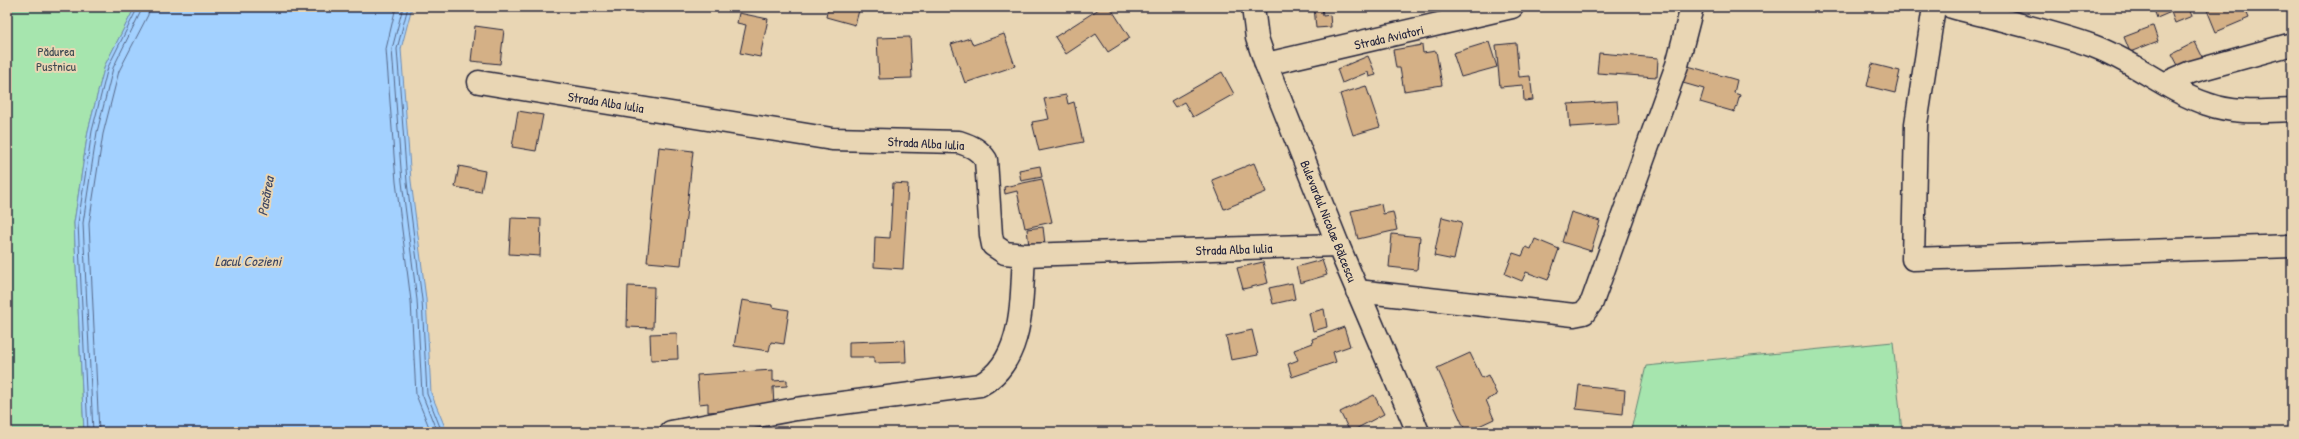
<svg xmlns="http://www.w3.org/2000/svg" width="2299" height="439" font-family="'Patrick Hand',sans-serif">
<style>
.green{fill:#a6e5ae;stroke:#648474}
.water{fill:#a3d1ff;stroke:#6f8bb1}
.lines{fill:none;stroke-linecap:round;stroke-linejoin:round}
.shore{stroke:#566889;stroke-width:1}
.building{fill:#d4b086;stroke:#22223b}
.minor-casing{stroke:#22223b;stroke-width:25}
.major-casing{stroke:#22223b;stroke-width:25}
.minor{stroke:#e9d6b4;stroke-width:22}
.major{stroke:#e9d6b4;stroke-width:22}
.labels{text-anchor:middle;dominant-baseline:central;stroke-width:4;stroke-linejoin:round;paint-order:stroke}
.street-label{font-size:13px;fill:#22223b;stroke:#e9d6b4}
.park-label{font-size:13px;fill:#3c4952;stroke:#e9d6b4}
.water-label{font-size:14px;font-style:italic;fill:#3c4562;stroke:#e9d6b4}
</style>
<rect width="100%" height="100%" fill="#e9d6b4"/>
<filter id="ink" filterUnits="userSpaceOnUse"><feTurbulence type="fractalNoise" baseFrequency=".025" numOctaves="2"/><feDisplacementMap in="SourceGraphic" scale="8" xChannelSelector="R" yChannelSelector="G"/><feConvolveMatrix kernelMatrix="1 2 1 2 8 2 1 2 1" color-interpolation-filters="sRGB"/></filter>
<g filter="url(#ink)">
<path class="green" d="M7,7H135L105,65L88,131L74,223L84,432H7Z
M1893,342L1902,432H1624L1631,430L1646,366Z"/>
<path class="water" d="M135,7H412L401,49L411,181L426,299L431,393L447,432H84L74,223L88,131L105,65Z"/>
<g class="lines">
<path class="shore" d="M396,7L386,49L396,182L411,301L416,395L431,432
M403,7L392,49L402,182L417,300L422,394L437,432
M408,7L397,49L407,182L422,300L427,394L442,432
M88,432L78,223L92,131L108,67L138,7
M93,432L83,223L97,132L113,68L143,7
M99,432L89,224L103,134L119,71L148,15L149,7"/>
</g>
<path class="building" d="M617,7H643L642,13Z
M828,7H860L855,25L826,17Z
M1102,7H1110L1130,38L1108,52L1096,34L1066,54L1055,37Z
M1314,7H1322L1323,16L1330,15L1331,27L1316,28Z
M2153,7H2188L2192,16L2175,23L2171,12L2157,18Z
M2213,7H2244L2249,18L2216,32L2207,10Z
M739,13L768,19L760,57L740,53L746,25L737,23Z
M475,26L504,30L500,64L471,61Z
M2153,26L2158,41L2130,52L2124,37Z
M1004,34L1015,66L965,83L951,44L970,38L973,45Z
M910,37L912,78L879,79L877,38Z
M1489,42L1497,67L1461,77L1453,53Z
M2195,42L2204,60L2181,71L2172,54Z
M1516,43L1519,77L1530,76L1533,100L1524,101L1523,85L1500,87L1496,45Z
M1422,45L1423,53L1436,51L1442,85L1404,91L1400,68H1396L1393,50Z
M1599,53L1658,58L1657,77L1597,73Z
M1368,56L1376,75L1369,77L1368,72L1342,83L1337,69Z
M1872,64L1900,71L1895,93L1867,86Z
M1688,66L1737,80L1734,93L1740,95L1735,112L1700,102L1704,89L1683,83Z
M1222,72L1234,94L1193,117L1184,102L1175,107L1171,101Z
M1366,86L1380,127L1353,135L1340,94Z
M1066,95L1068,104L1074,102L1083,142L1039,151L1032,122L1049,119L1044,99Z
M1617,101L1619,124L1570,127L1568,104Z
M518,111L543,115L536,151L512,147Z
M659,147L693,151L681,265L647,262Z
M1254,163L1266,192L1224,209L1212,180Z
M459,166L485,171L481,192L455,187Z
M1040,166L1042,177L1021,181L1019,170Z
M1042,179L1052,222L1025,228L1017,191L1005,194L1004,187Z
M893,183L908,184L903,269L874,267L875,237L890,238Z
M1381,204L1383,214L1393,212L1397,230L1358,239L1351,211Z
M1571,212L1600,221L1591,251L1562,242Z
M1442,217L1462,222L1454,260L1434,256Z
M511,218L541,219L540,256L509,254Z
M1043,227L1045,244L1029,246L1027,229Z
M1392,234L1420,237L1417,270L1389,267Z
M1535,239L1559,249L1548,280L1526,272L1522,281L1505,274L1513,253L1522,256L1526,247L1531,249Z
M1322,260L1327,275L1300,283L1296,267Z
M1263,262L1268,283L1243,289L1237,268Z
M1292,283L1295,299L1273,304L1269,288Z
M628,286L654,287L653,328L627,327Z
M742,300L772,305V307L789,310L784,344L771,342L769,351L734,346Z
M1324,309L1327,327L1313,331L1309,313Z
M1344,327L1350,346L1333,352L1336,362L1292,377L1288,364L1298,360L1294,350L1313,343L1312,339Z
M1252,330L1258,355L1231,360L1226,336Z
M677,333L678,359L651,360L650,334Z
M905,340L906,362L874,363V357H849V342Z
M1470,353L1482,378L1488,375L1497,395L1486,400L1494,419L1466,432L1437,368Z
M773,370V381L787,380V386L773,387L774,408L708,412V403L699,404L697,375Z
M1579,385L1625,390L1623,414L1576,409Z
M1374,395L1384,414L1350,432L1340,412Z
M1978,430V432H1949Z"/>
<g class="lines">
<defs>
<path id="minor" d="M1934,7L1916,124L1913,259L2292,246
M1952,7C1999,20 2048,30 2093,46C2134,61 2167,91 2207,104C2234,114 2264,111 2292,110
M1266,64L1512,7
M479,82L832,139L959,142C971,146 979,149 986,160L991,235L993,245L1005,253L1024,255L1338,245
M2166,83L2191,72L2292,44
M1357,291L1574,315L1584,313L1592,302L1677,65L1692,7
M671,432L796,409L980,385C1025,361 1021,299 1024,255"/>
<path id="major" d="M1253,7L1257,38L1266,64L1338,245L1418,432"/>
</defs>
<use href="#minor" class="minor-casing"/>
<use href="#major" class="major-casing"/>
<use href="#minor" class="minor"/>
<use href="#major" class="major"/>
</g>
</g>
<g class="labels">
<g class="street-label">
<text transform="translate(1389 37) rotate(-13)">Strada Aviatori</text>
<text transform="translate(606 102) rotate(9)">Strada Alba Iulia</text>
<text transform="translate(926 143) rotate(3)">Strada Alba Iulia</text>
<text transform="translate(1329 221) rotate(68)">Bulevardul Nicolae Bălcescu</text>
<text transform="translate(1234 249) rotate(-2)">Strada Alba Iulia</text>
</g>
<g class="park-label">
<text x="56" y="51">Pădurea<tspan x="56" dy="15">Pustnicu</tspan></text>
</g>
<g class="water-label">
<text transform="translate(265 196) rotate(-80)">Pasărea</text>
<text x="248" y="260">Lacul Cozieni</text>
</g>
</g>
<rect width="2299" height="439" fill="none" stroke="#e9d6b4" stroke-width="24"/>
<rect x="12" y="12" width="2275" height="415" fill="none" stroke="#22223b" stroke-width="1.5" filter="url(#ink)"/>
</svg>
